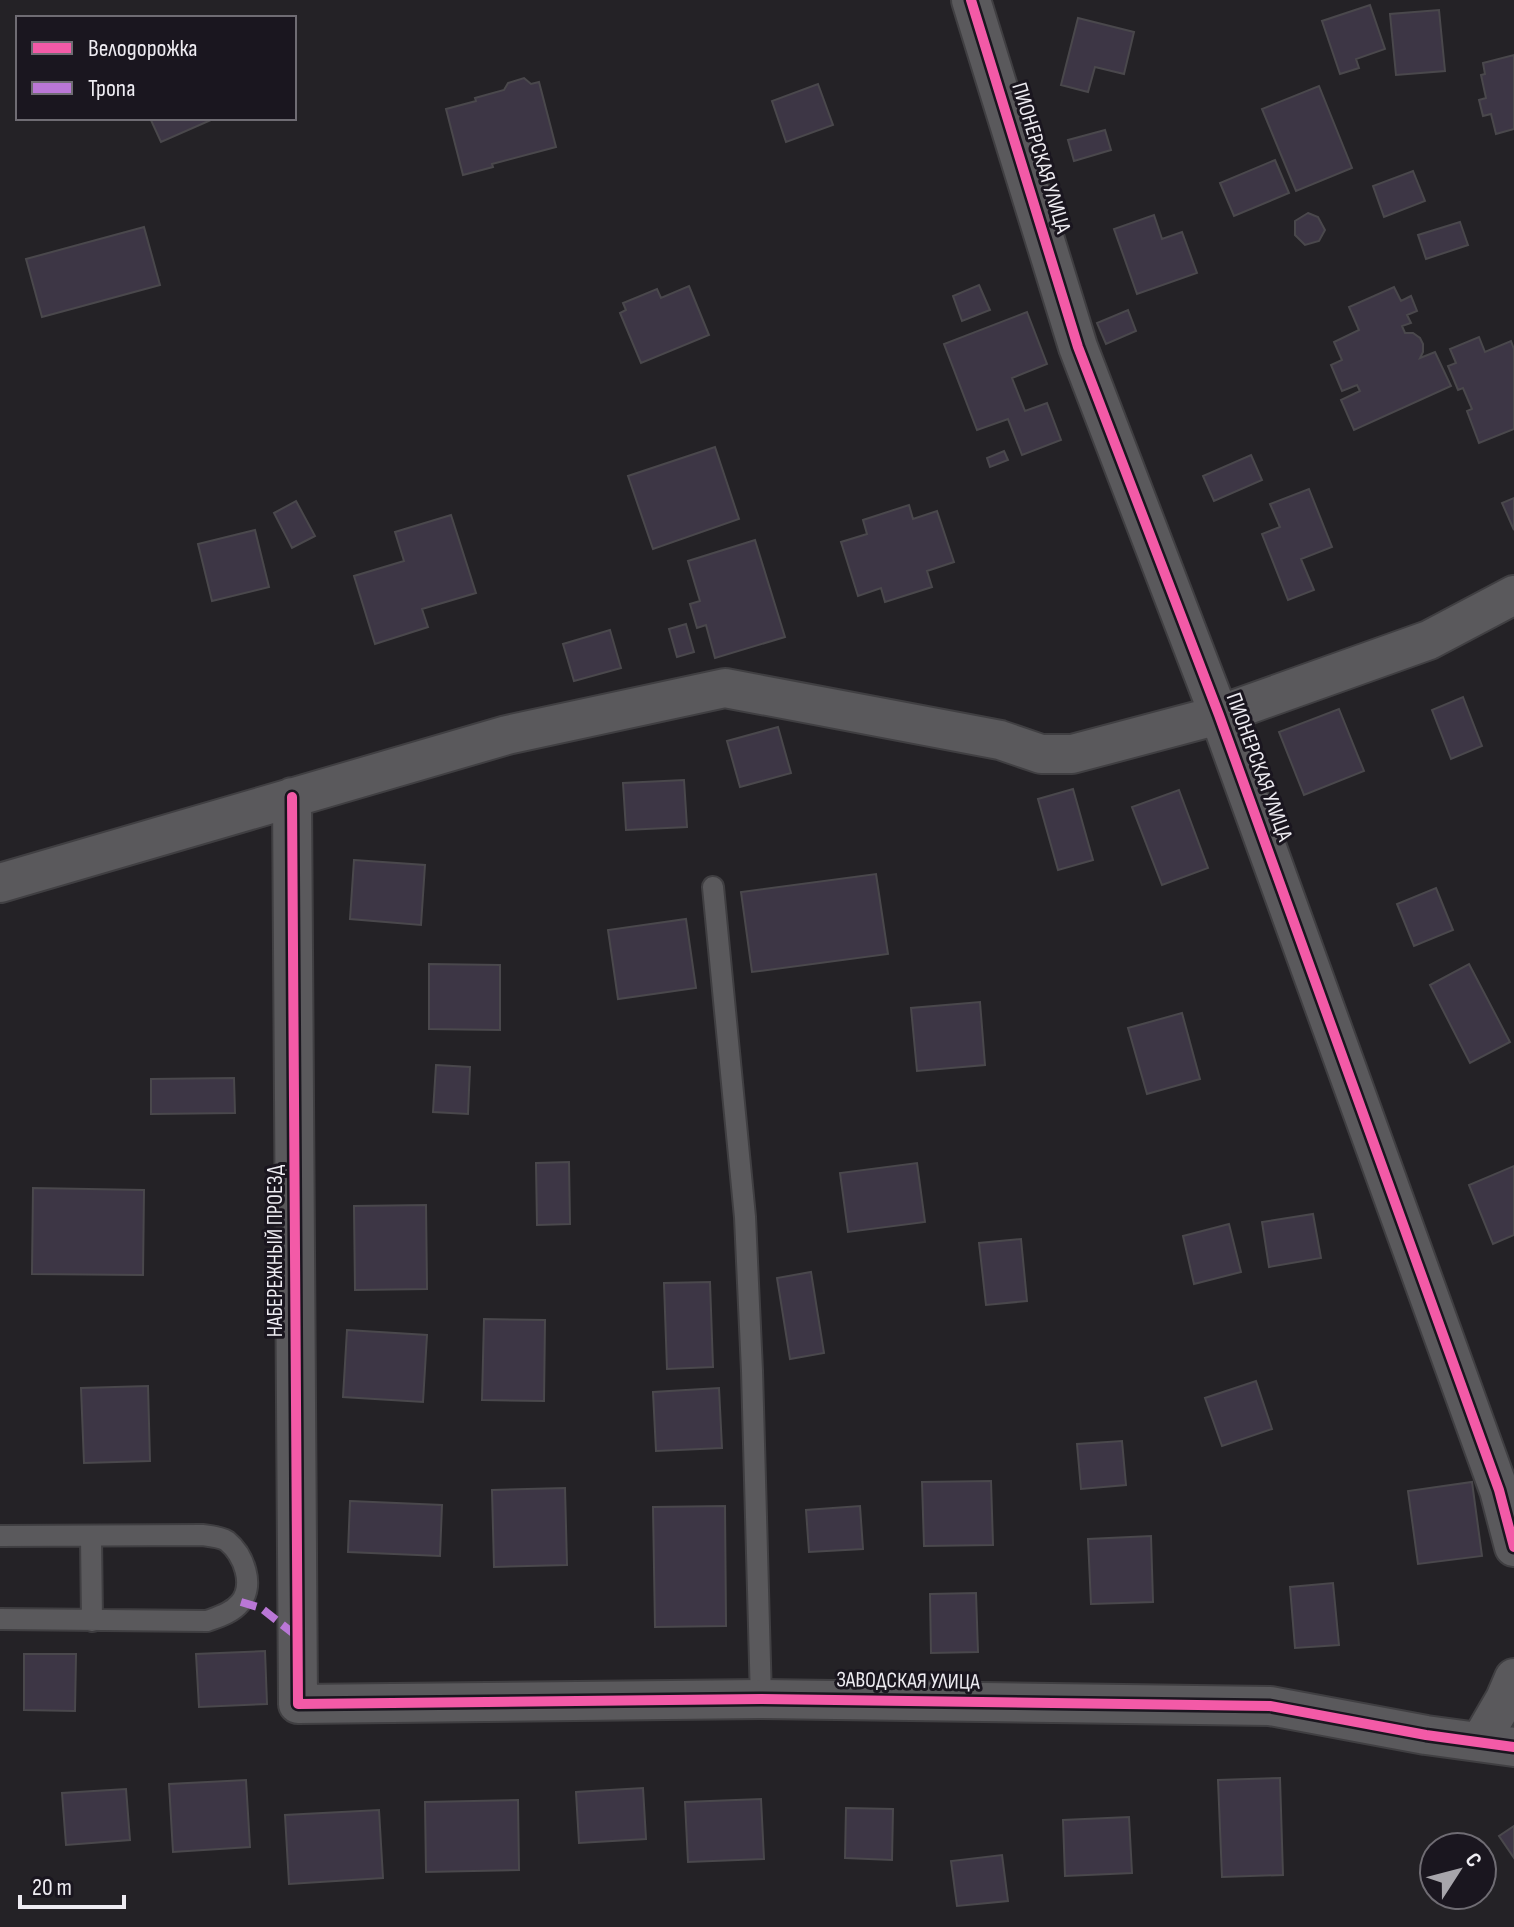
<svg xmlns="http://www.w3.org/2000/svg" width="1514" height="1927" font-family="'Sofia Sans Condensed',sans-serif">
<style>
.building{fill:#3d3645;stroke:#4a484c;stroke-width:2}
.lines{fill:none;stroke-linecap:round;stroke-linejoin:round}
.lane-casing{stroke:#403f42;stroke-width:24}
.street-casing{stroke:#403f42;stroke-width:42}
.lane{stroke:#5a595c;stroke-width:20}
.street{stroke:#5a595c;stroke-width:38}
.quiet{stroke:#ba77d6;stroke-width:8;stroke-dasharray:16 8;stroke-linecap:butt}
.cycleway-casing{stroke:#1a161f;stroke-width:15}
.cycleway{stroke:#f35aa7;stroke-width:10}
.labels{text-anchor:middle;dominant-baseline:central;stroke-width:6;stroke-linejoin:round;paint-order:stroke}
.street-label{font-size:22px;fill:#eeecf2;stroke:#1a161f}
</style>
<rect width="100%" height="100%" fill="#242226"/>
<path class="building" d="M1370,5L1385,49L1356,59L1359,68L1340,74L1322,21Z
M1439,10L1445,71L1396,75L1390,14Z
M1078,18L1134,32L1124,74L1095,67L1088,92L1061,85Z
M1514,55V129L1496,134L1491,114L1483,116L1479,100L1486,98L1481,75L1485,74L1483,63Z
M524,78L531,84L539,82L556,147L492,164L493,167L463,175L446,109L476,101L475,98L504,90L508,83Z
M818,84L833,125L786,142L772,101Z
M1319,86L1352,168L1296,191L1262,109Z
M150,118H210L211,120L161,142Z
M1105,130L1111,150L1074,161L1068,140Z
M1275,160L1289,193L1234,216L1220,183Z
M1413,171L1425,201L1384,217L1373,186Z
M1308,213L1318,217L1325,230L1319,241L1305,245L1295,235V221Z
M1154,215L1162,239L1182,232L1197,273L1137,294L1114,229Z
M1460,222L1468,245L1426,259L1418,235Z
M144,227L160,285L42,317L26,259Z
M979,285L990,310L962,321L953,296Z
M689,286L709,335L641,363L620,313L626,310L623,303L657,289L661,298Z
M1394,287L1401,301L1411,296L1417,311L1407,315L1411,323L1402,326L1405,333H1413L1420,338L1423,344V352L1420,358L1435,352L1451,386L1354,430L1341,400L1360,391L1357,385L1342,391L1331,365L1342,360L1334,342L1359,330L1349,307Z
M1128,310L1136,331L1106,344L1097,323Z
M1027,312L1047,364L1012,378L1025,411L1047,403L1061,440L1022,455L1008,419L977,430L944,344Z
M1479,337L1485,352L1511,341L1514,349V429L1479,443L1467,411L1472,409L1463,388L1458,390L1448,366L1456,363L1450,349Z
M715,447L739,519L653,549L628,476Z
M1004,451L1008,460L990,467L987,458Z
M1251,455L1262,480L1214,501L1203,476Z
M1309,489L1332,547L1301,559L1314,590L1288,600L1262,534L1280,527L1270,504Z
M1514,498V530L1502,503Z
M296,501L315,536L292,548L274,513Z
M909,505L913,519L937,511L954,562L927,571L932,587L885,602L881,588L858,596L841,542L867,534L863,520Z
M451,515L476,593L422,609L428,627L375,644L354,576L404,561L395,532Z
M255,530L269,587L212,601L198,544Z
M755,540L785,637L715,658L706,625L697,628L690,604L700,601L688,561Z
M686,624L694,652L677,657L669,629Z
M610,630L621,668L574,681L563,644Z
M1463,697L1482,746L1451,759L1432,710Z
M1339,709L1364,771L1304,795L1279,732Z
M778,727L791,773L740,787L727,741Z
M684,780L687,827L626,830L623,783Z
M1073,789L1093,860L1058,870L1038,799Z
M1179,790L1208,868L1162,885L1132,807Z
M354,860L425,865L421,925L350,919Z
M876,874L888,954L752,972L741,892Z
M1436,888L1453,930L1414,946L1397,904Z
M686,919L696,988L618,999L608,930Z
M429,964L500,965V1030L429,1029Z
M1469,964L1510,1042L1470,1063L1430,985Z
M980,1002L985,1065L917,1071L911,1008Z
M1182,1013L1200,1079L1147,1094L1128,1028Z
M436,1065L470,1067L468,1114L433,1112Z
M234,1078L235,1113L151,1114V1079Z
M569,1162L570,1224L537,1225L536,1163Z
M917,1163L925,1222L848,1232L840,1173Z
M1514,1166V1235L1493,1244L1469,1185Z
M33,1188L144,1190L143,1275L32,1274Z
M426,1205L427,1289L355,1290L354,1206Z
M1313,1214L1321,1258L1269,1267L1262,1222Z
M1229,1224L1241,1272L1194,1284L1183,1236Z
M1021,1239L1027,1301L986,1305L979,1243Z
M811,1272L824,1353L790,1359L777,1278Z
M710,1282L713,1367L667,1369L664,1283Z
M484,1319L545,1320L544,1401L482,1400Z
M347,1330L427,1335L423,1402L343,1397Z
M1256,1381L1272,1429L1222,1446L1205,1398Z
M148,1386L150,1461L84,1463L81,1388Z
M719,1388L722,1448L656,1451L653,1392Z
M1122,1441L1126,1485L1081,1489L1077,1444Z
M991,1481L993,1545L924,1546L922,1482Z
M1472,1482L1482,1556L1418,1564L1408,1491Z
M565,1488L567,1565L494,1567L492,1490Z
M350,1501L442,1505L440,1556L348,1552Z
M725,1506L726,1626L655,1627L653,1507Z
M860,1506L863,1549L809,1552L806,1510Z
M1151,1536L1153,1602L1091,1604L1088,1539Z
M1333,1583L1339,1645L1295,1648L1290,1587Z
M976,1593L978,1652L931,1653L930,1594Z
M265,1651L267,1704L199,1707L196,1654Z
M24,1654H76L75,1711L24,1710Z
M1280,1778L1283,1875L1222,1877L1218,1780Z
M246,1780L250,1847L173,1852L169,1784Z
M643,1788L646,1839L579,1843L576,1792Z
M126,1789L130,1840L66,1845L62,1793Z
M761,1799L764,1859L688,1862L685,1802Z
M518,1800L519,1870L426,1872L425,1802Z
M846,1808L893,1809L892,1860L845,1858Z
M379,1810L383,1878L289,1884L285,1815Z
M1129,1817L1132,1873L1065,1876L1063,1820Z
M1514,1826V1858L1499,1836Z
M1002,1855L1008,1901L957,1906L951,1861Z"/>
<g class="lines">
<defs>
<path id="lane" d="M713,887L745,1217L752,1371L761,1699
M0,1536L202,1535C210,1536 221,1537 227,1541C244,1555 255,1585 240,1603C232,1613 218,1617 207,1621L0,1619
M91,1537L92,1621"/>
<path id="street" d="M971,0L1078,347L1219,715L1499,1490L1514,1547
M292,797L298,1704L761,1699L1270,1706L1426,1735L1514,1747
M0,883L507,735L725,688L1000,740L1041,754H1072L1219,715L1429,640L1514,595
M1480,1742L1505,1699L1514,1678"/>
</defs>
<use href="#lane" class="lane-casing"/>
<use href="#street" class="street-casing"/>
<use href="#lane" class="lane"/>
<use href="#street" class="street"/>
<path class="quiet" d="M241,1602L261,1608L298,1637"/>
<defs>
<path id="cycleway" d="M971,0L1078,347L1219,715L1499,1490L1514,1547
M292,797L298,1704L761,1699L1270,1706L1426,1735L1514,1747"/>
</defs>
<use href="#cycleway" class="cycleway-casing"/>
<use href="#cycleway" class="cycleway"/>
</g>
<g class="labels">
<g class="street-label">
<text transform="translate(1041 158) rotate(73)">ПИОНЕРСКАЯ УЛИЦА</text>
<text transform="translate(1259 767) rotate(70)">ПИОНЕРСКАЯ УЛИЦА</text>
<text transform="translate(275 1251) rotate(-90)">НАБЕРЕЖНЫЙ ПРОЕЗД</text>
<text transform="translate(908 1681) rotate(1)">ЗАВОДСКАЯ УЛИЦА</text>
</g>
</g>
<rect x="16" y="16" width="280" height="104" fill="#1a161f" stroke="#6f6c73" stroke-width="2"/>
<rect x="32" y="42" width="40" height="12" fill="#f35aa7" stroke="#6f6c73" stroke-width="2"/>
<text x="88" y="56" font-size="24" fill="#eeecf2">Велодорожка</text>
<rect x="32" y="82" width="40" height="12" fill="#ba77d6" stroke="#6f6c73" stroke-width="2"/>
<text x="88" y="96" font-size="24" fill="#eeecf2">Тропа</text>
<g transform="translate(1458 1871) rotate(54)"><circle r="38" fill="#1a161f" stroke="#6f6c73" stroke-width="2"/>
<path d="M0-6L14 30L0 20L-14 30Z" fill="#a7a5ab"/>
<text y="-12" font-size="22" font-weight="bold" text-anchor="middle" fill="#eeecf2">С</text>
</g>
<path d="M20 1895v12h104v-12" fill="none" stroke="#eeecf2" stroke-width="4"/>
<text x="32" y="1895" font-size="24" fill="#eeecf2" stroke="#1a161f" stroke-width="6" paint-order="stroke">20 m</text>
</svg>
